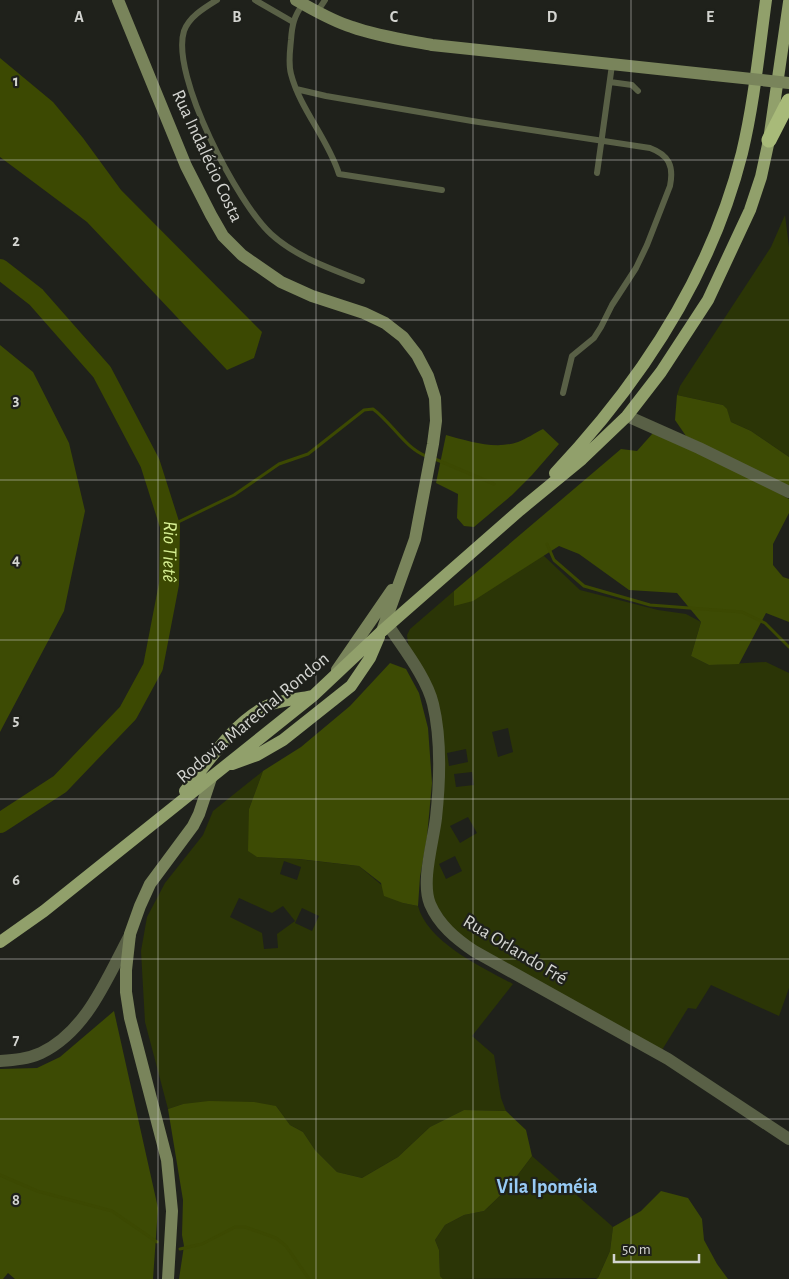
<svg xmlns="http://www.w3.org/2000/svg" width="789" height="1279" font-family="'Alegreya Sans',sans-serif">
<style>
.green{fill:#2b3506;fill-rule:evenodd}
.forest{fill:#3d4b04}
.water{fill:#3c4902}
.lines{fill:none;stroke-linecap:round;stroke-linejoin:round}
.stream{stroke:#3c4902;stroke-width:3}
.river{stroke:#3c4902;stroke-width:20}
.lane{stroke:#596046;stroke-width:6}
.street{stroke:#596046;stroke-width:12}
.secondary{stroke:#79845b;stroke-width:12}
.primary{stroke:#91a06b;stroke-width:12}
.highway{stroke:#a8ba79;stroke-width:15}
.secondary-bridge{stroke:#79845b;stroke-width:12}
.grid{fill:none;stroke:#d3d4d0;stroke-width:1;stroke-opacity:0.55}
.labels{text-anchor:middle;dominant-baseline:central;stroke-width:4.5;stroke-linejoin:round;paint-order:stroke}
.street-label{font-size:19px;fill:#d3d4d0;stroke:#1f211b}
.water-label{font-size:20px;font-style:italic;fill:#d7f093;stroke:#1f211b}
.neighbourhood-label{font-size:20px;font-weight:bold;fill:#98cbf5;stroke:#1f211b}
.grid-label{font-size:16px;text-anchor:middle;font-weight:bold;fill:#d3d4d0;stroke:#1f211b;stroke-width:4.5;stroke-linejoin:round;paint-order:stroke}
</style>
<rect width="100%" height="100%" fill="#1f211b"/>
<path class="green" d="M785,215L789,247V457L751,431L731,422L727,410L723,405L677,395L680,386L771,247Z
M543,555L580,590L658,610L686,614L701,622L691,656L709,665L766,662L789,673V988L779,1016L711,985L696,1009L688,1008L662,1050L458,936L434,903L431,889L444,742L408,643L407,635L410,629L454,591V606ZM508,728L513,752L498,757L492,732ZM466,749L468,762L449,766L447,753ZM472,772L474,785L456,787L454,774ZM468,817L477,833L460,843L450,826ZM455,856L462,871L446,879L439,864Z
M263,771L249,809L258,857L297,859L359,866L403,903L418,906C427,942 483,968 513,984L472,1036L494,1055L501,1098L506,1111L464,1110L430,1127L398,1157L362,1178L337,1172L315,1150L303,1132L290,1125L276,1106L183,1104L168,1109L145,1022L141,951L147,917L165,883L203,835L213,811ZM284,861L301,867L297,880L280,874ZM239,898L272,913L283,906L295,921L277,934L278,948L264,949L262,933L230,917ZM302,908L319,916L312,931L295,923Z
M532,1156L613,1227L610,1251L598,1278L443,1279L440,1276L439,1250L435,1240L445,1225L464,1215L484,1211L507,1189Z"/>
<path class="forest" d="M0,345L33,372L69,443L85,511L64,611L0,732Z
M677,395L723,405L727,409L731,422L751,431L789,457V487L686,436L675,420Z
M543,429L559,444L532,475L512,495L474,527L464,526L457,518L458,494L436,483L446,435C468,441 495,450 518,442C526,439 535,433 543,429Z
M653,433L732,468L789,499V513L773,544V565L783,577L789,579V622L766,613L739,664L709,665L691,656L701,622L677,593L629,590L579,554L559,546L473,601L454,606V591L621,449L637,451Z
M390,663L406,669L419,693L428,728L432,783L427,837L420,877L418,906L403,903L384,896L381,883L359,866L299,859L257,857L248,851L249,809L263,771L301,747L350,706Z
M114,1011L158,1208L153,1279H15L8,1273L3,1279H0V1069L37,1068L60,1057Z
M209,1101L254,1102L276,1106L290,1125L303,1132L315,1150L337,1172L362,1178L398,1157L430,1127L464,1110L506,1111L526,1130L532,1156L507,1189L484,1211L464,1215L445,1225L435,1240L439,1250L440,1276L443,1279H179L184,1246L182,1235L183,1200L168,1109L183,1104Z
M661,1191L688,1198L702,1219L704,1240L717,1264L728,1279H596L598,1278L610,1251L613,1227L641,1211Z"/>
<path class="water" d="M0,58L53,102L83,138L121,190L262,332L254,358L227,370L87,222L0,157Z"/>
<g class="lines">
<path class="stream" d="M435,459L494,484
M170,526L234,495L279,464L308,454L364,410L373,409C392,423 405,448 426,456
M547,544L554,560L584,586L650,605L742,612L765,623L789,647
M0,1175L37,1191L112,1211L157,1242
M180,1249L202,1244L235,1227H245L276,1238L286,1246L309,1279"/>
<path class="river" id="s1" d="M0,269L36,297L102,372L150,463L170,526L169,584L153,667L128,713L60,784L0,823"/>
<path class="lane" d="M217,0C204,8 189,17 184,31C170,75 238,204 271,234C296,257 331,269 362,281
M255,0L293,22
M303,4C294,16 292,25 291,40C290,51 288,63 291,74C300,109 328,139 339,174L442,190
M317,12L325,0
M610,82L632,85L638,91
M296,89L326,96L472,121L650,148C669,155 674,166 670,186L647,245L636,268L612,305L601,327L594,338L572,356L563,393
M597,173L612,65"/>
<path class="street" d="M627,416L699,448L789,492
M388,625C403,648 427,678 433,704C442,741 440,781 436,818C433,843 421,882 430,904C439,925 456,939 474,951L668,1059L789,1139
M0,1061C14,1060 28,1059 41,1053C87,1031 107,978 130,935"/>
<path class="secondary" d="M118,0L186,166L211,215L223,236L242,255L281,282L312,296L364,313L385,323L403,337L417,355L428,376L435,398L436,421L433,444L415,539L382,631
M296,0C314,10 332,21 352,27C377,36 405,40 432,45L714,75
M337,670L392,590
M168,1279L172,1211L167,1160L130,1018L126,992V970L130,934L140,906L150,884L193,826L199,814L211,778"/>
<path class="primary" d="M555,473C641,382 711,276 742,153C754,103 759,51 766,0
M232,764L257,755L283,740L351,686L370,658L379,637
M185,791C209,761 234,721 269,705C282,700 298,699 312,696
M0,942L44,911L314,695L382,631L520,510L582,459L627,416L661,372L708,300L750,210L761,177L769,140L789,2"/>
<path class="highway" d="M769,140L789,101"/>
<path class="secondary-bridge" d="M714,75L789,83"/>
</g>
<path class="grid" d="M158,0V1279M316,0V1279M473,0V1279M631,0V1279M0,160H789M0,320H789M0,480H789M0,640H789M0,799H789M0,959H789M0,1119H789"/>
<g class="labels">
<g class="street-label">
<text transform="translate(207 156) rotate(65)">Rua Indalécio Costa</text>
<text transform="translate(253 718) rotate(-40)">Rodovia Marechal Rondon</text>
<text transform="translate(515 950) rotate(31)">Rua Orlando Fré</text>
</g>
<g class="water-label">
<text stroke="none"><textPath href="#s1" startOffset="340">Rio Tietê</textPath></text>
</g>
<g class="neighbourhood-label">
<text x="547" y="1187">Vila Ipoméia</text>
</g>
</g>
<g class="grid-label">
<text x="79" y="22">A</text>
<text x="237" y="22">B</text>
<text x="394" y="22">C</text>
<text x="552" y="22">D</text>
<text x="710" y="22">E</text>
<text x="16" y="86">1</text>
<text x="16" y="246">2</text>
<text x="16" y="405">3</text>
<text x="16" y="565">4</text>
<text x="16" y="725">5</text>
<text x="16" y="885">6</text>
<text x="16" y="1045">7</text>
<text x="16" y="1205">8</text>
</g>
<path d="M614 1254v8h85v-8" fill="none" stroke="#d3d4d0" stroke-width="2.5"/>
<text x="622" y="1254" font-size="15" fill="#d3d4d0" stroke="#1f211b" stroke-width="4" paint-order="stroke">50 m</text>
</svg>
